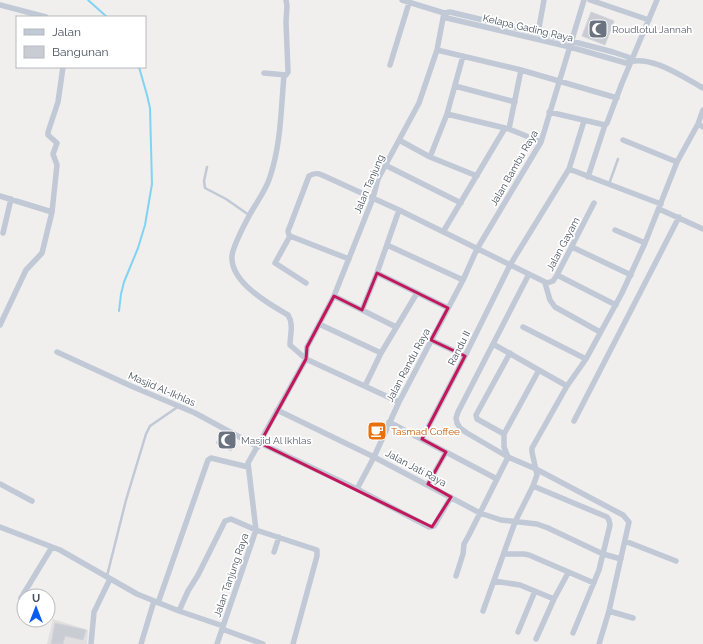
<svg xmlns="http://www.w3.org/2000/svg" width="703" height="644" font-family="Raleway,sans-serif">
<style>
.education{fill:#e2dfe0}
.lines{fill:none;stroke-linecap:round;stroke-linejoin:round}
.stream{stroke:#81d3f4;stroke-width:2}
.building{fill:#caccd4;stroke:#d2d3da}
.service{stroke:#c0c9d5;stroke-width:2.5}
.minor{stroke:#c0c9d5;stroke-width:5.5}
.marked{fill:none;stroke:#c2185b;stroke-width:3;stroke-linejoin:round}
.labels{text-anchor:middle;dominant-baseline:central;stroke-width:3.5;stroke-linejoin:round;paint-order:stroke}
.street-label{font-size:10px;fill:#45505d;stroke:#fff}
.worship-label{font-size:10px;fill:#5b616d;stroke:#fff;text-anchor:start}
.food-label{font-size:10px;fill:#c56008;stroke:#fff;text-anchor:start}
</style>
<rect width="100%" height="100%" fill="#f1eeee"/>
<path class="education" d="M53,619L88,630L87,644H47Z"/>
<g class="lines">
<path class="stream" d="M88,0L107,17
M119,311L121,294L124,282L138,248L145,225L152,184L150,108L147,95L139,67"/>
</g>
<path class="building" d="M591,12L614,21L605,45L582,36Z
M376,426L381,429L379,436L372,432Z
M222,433L235,440L231,451L216,443Z
M55,623L86,630L83,640L65,636L63,644H51Z"/>
<g class="lines">
<path class="service" d="M207,167L204,181L205,188L226,199L249,215
M609,184L618,159
M107,576L126,500L146,434L150,426L179,406"/>
<path class="minor" d="M402,0L444,13L450,12L571,41L613,52L628,57L631,61
M590,0L649,20
M0,5L46,17
M444,13L447,18L570,47L626,63C649,53 683,77 703,88
M538,33L544,0
M437,50L521,70L617,98
M390,65L409,3
M264,73L286,75L288,72L286,22L287,6L286,0
M284,75C281,109 281,144 270,177C266,190 257,202 250,214C245,224 233,245 232,256C230,282 269,304 288,315C294,324 290,335 290,345L306,359L399,402
M455,86L515,102
M549,112L605,125
M447,114L509,129L541,142
M698,124L703,127
M509,129L521,70
M399,140L430,157L477,176
M623,140L677,162
M430,157L447,114L463,56
M385,165L461,203
M569,169L661,204
M588,177L605,125L607,123L622,83L657,0
M0,196L52,212L42,253L26,270L0,325
M659,209L703,229
M52,212L57,165L53,154L57,143L48,135V132L58,102L63,67
M615,230L645,243
M443,232L505,128
M3,233L11,199
M290,236L275,263L306,283
M387,245L463,280
M572,247L631,275
M349,259L290,236C287,232 288,230 290,226L309,176C314,173 317,173 322,175L399,210L547,283L553,281L557,275L594,203
M377,273L448,308
M529,274L458,412L456,418L457,423L460,428L467,433L508,457L536,469L623,515L629,522L609,611L633,618
M557,275L616,305
M545,283L550,300L555,307L600,332
M334,296L396,327
M362,310L377,273L399,210
M319,324L381,353
M523,327L586,359
M431,340L465,356
M493,344L567,386
M57,352L131,386L195,413L258,447
M306,359L307,347L334,296L373,198L378,179L419,103L437,50L444,13
M365,386L381,353L417,293
M277,410L374,457L480,513L501,520L537,524L548,528L603,554L621,559
M574,421L679,217
M389,422L497,479
M504,434L477,419L476,415L510,353
M422,439L465,356L510,265L569,169L584,121
M260,443L357,489L429,527L434,526L451,497
M0,484L32,501
M428,484L446,452
M533,486L607,517L609,520L610,525L599,570L573,633
M357,489L374,457L399,402L463,280L477,249L541,142L584,0
M0,527L60,550L137,594L179,611L223,626
M625,541L676,561
M274,552L279,537
M504,554H524L529,555L594,583
M456,576L463,554L464,544L469,535L508,457L504,447V434L539,370
M494,581L520,585L554,599
M21,598L52,547
M158,603L208,460L211,458L248,467
M179,611L188,591L198,575L225,521L231,519L256,530L317,550V556L293,644
M483,611L515,522L533,486L537,475L532,452V448L567,386L586,359L622,293L645,243L677,162L698,124L703,110
M222,629L263,644
M518,632L535,591
M536,639L554,599L568,573
M91,644L94,612L110,579
M141,644L154,601
M217,644L256,530L248,463L306,359
M599,644L609,611"/>
</g>
<path class="marked" d="M377,273L448,308L431,340L465,356L422,439L446,452L428,484L451,497L432,527L260,443L306,359L307,347L334,296L362,310Z"/>
<defs>
<symbol id="mosque-square" viewBox="-11 -11 22 22"><rect x="-9" y="-9" width="18" height="18" rx="4" fill="#6b7280" stroke="#fff"/><path d="M3.5-4.9A6 6 0 1 0 3.5 4.9A5 5 0 1 1 3.5-4.9Z" fill="#fff"/></symbol>
<symbol id="cafe-square" viewBox="-11 -11 22 22"><rect x="-9" y="-9" width="18" height="18" rx="4" fill="#e8710a" stroke="#fff"/><path d="M-5.5-4.5H6V0H3Q3 3.5 0 3.5H-2.5Q-5.5 3.5-5.5 0ZM3-3.2v2h1.7v-2ZM-6 4.5H4V6H-6Z" fill="#fff"/></symbol>
</defs>
<g fill-rule="evenodd">
<use href="#mosque-square" x="587" y="18" width="22" height="22"/>
<use href="#cafe-square" x="366" y="420" width="22" height="22"/>
<use href="#mosque-square" x="216" y="429" width="22" height="22"/>
</g>
<g class="labels">
<g class="street-label">
<text transform="translate(528 28) rotate(13)">Kelapa Gading Raya</text>
<text transform="translate(514 168) rotate(-60)">Jalan Bambu Raya</text>
<text transform="translate(369 184) rotate(-67)">Jalan Tanjung</text>
<text transform="translate(563 244) rotate(-62)">Jalan Gayam</text>
<text transform="translate(459 348) rotate(-63)">Randu II</text>
<text transform="translate(408 365) rotate(-62)">Jalan Randu Raya</text>
<text transform="translate(162 389) rotate(23)">Masjid Al-Ikhlas</text>
<text transform="translate(416 468) rotate(28)">Jalan Jati Raya</text>
<text transform="translate(231 575) rotate(-71)">Jalan Tanjung Raya</text>
</g>
<g class="worship-label">
<text x="612" y="29">Roudlotul Jannah</text>
<text x="241" y="440">Masjid Al Ikhlas</text>
</g>
<g class="food-label">
<text x="391" y="431">Tasmad Coffee</text>
</g>
</g>
<rect x="16" y="16" width="130" height="52" fill="#ffffff" stroke="#b5b9be"/>
<rect x="24" y="29" width="20" height="6" fill="#c0c9d5" stroke="#b5b9be"/>
<text x="52" y="36" font-size="12" fill="#45505d">Jalan</text>
<rect x="24" y="46" width="20" height="12" fill="#caccd4" stroke="#b5b9be"/>
<text x="52" y="56" font-size="12" fill="#45505d">Bangunan</text>
<g transform="translate(36 608)"><circle r="19" fill="#ffffff" stroke="#b5b9be"/>
<path d="M0-3L7 15L0 10L-7 15Z" fill="#095cf0"/>
<text y="-6" font-size="11" font-weight="bold" text-anchor="middle" fill="#45505d">U</text>
</g>
</svg>
